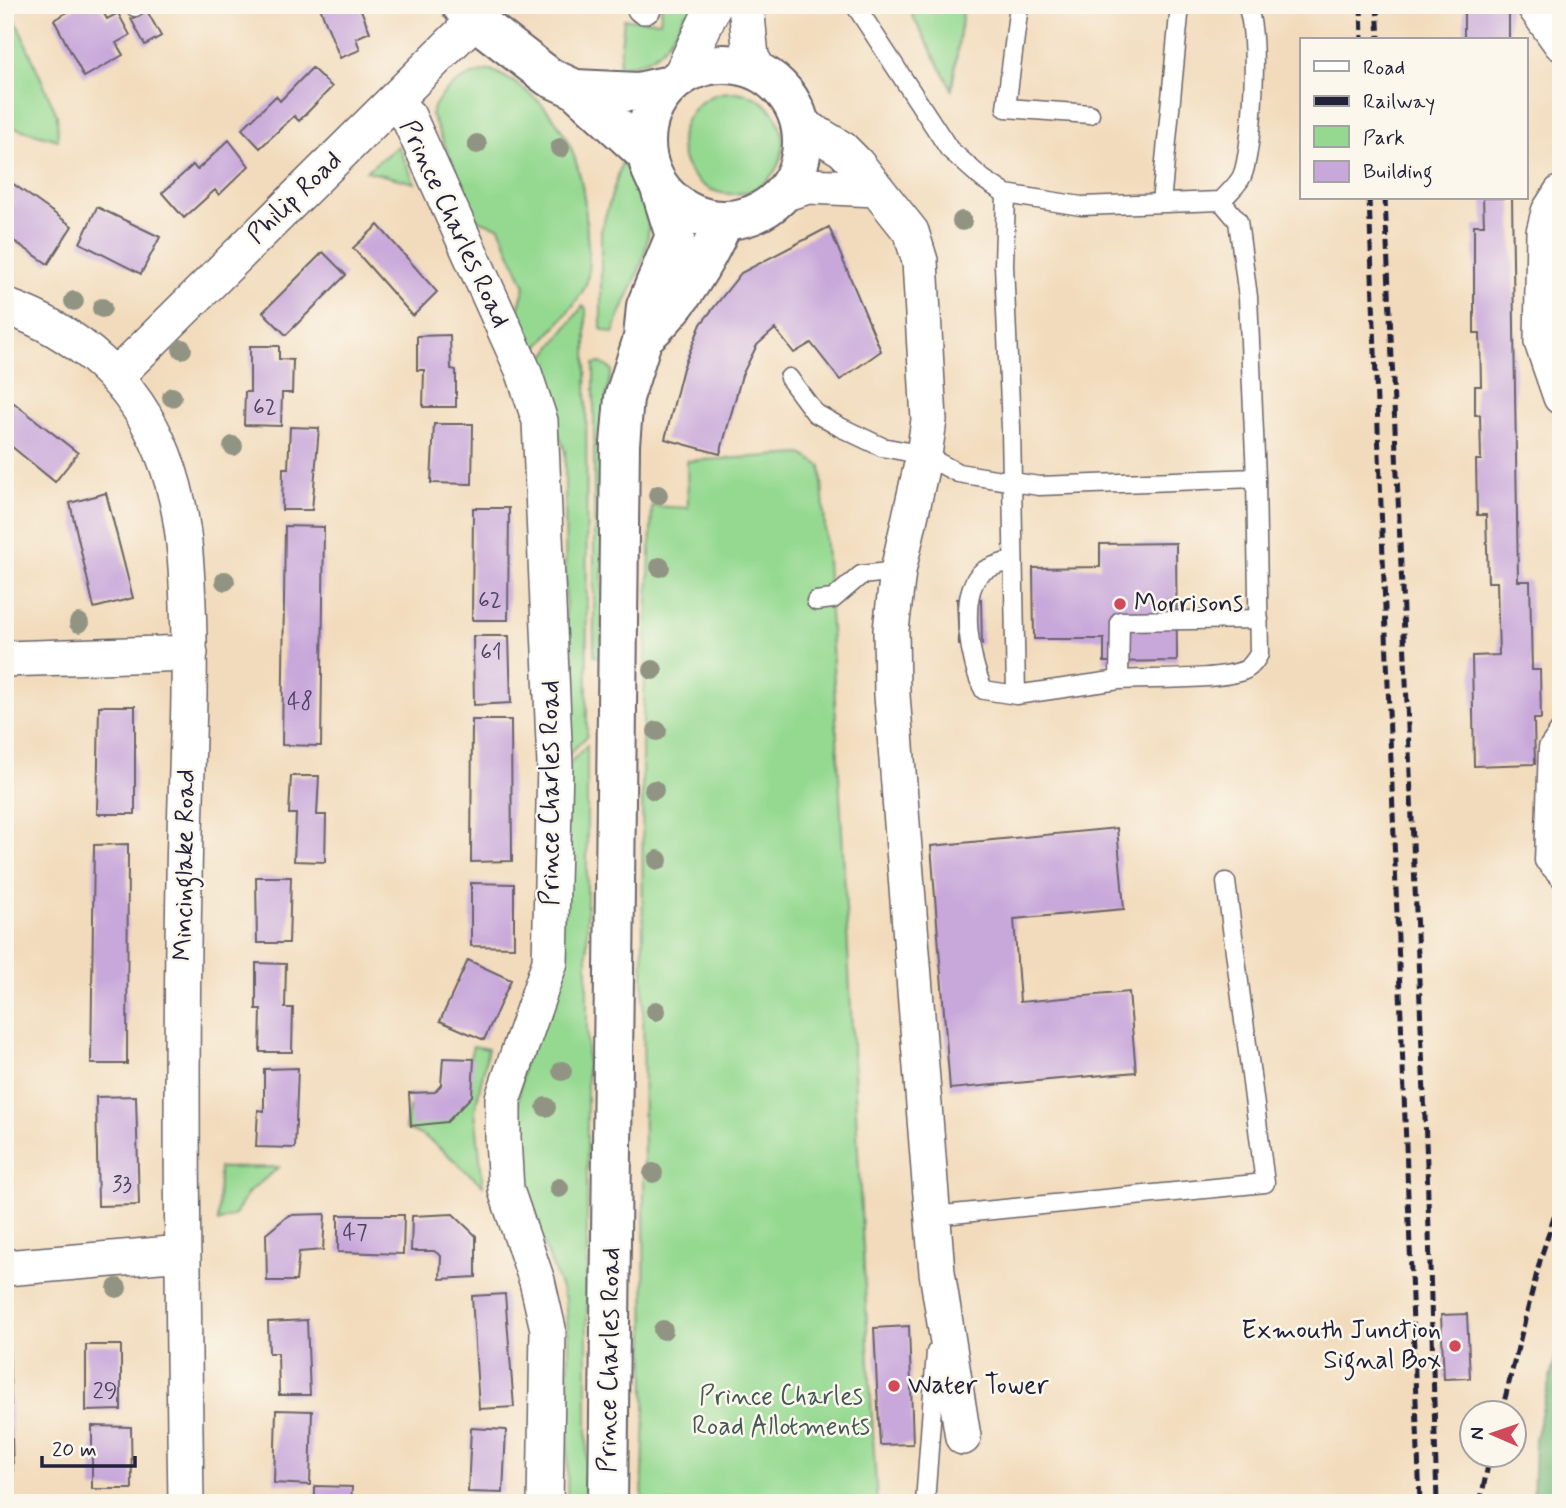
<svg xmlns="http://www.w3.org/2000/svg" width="1566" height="1508" font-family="Mynerve,sans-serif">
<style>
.green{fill:#95d991;stroke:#5c7e66;stroke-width:2}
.forest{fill:#78b97b;stroke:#4d6e5b;stroke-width:2}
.building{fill:#c8a7da}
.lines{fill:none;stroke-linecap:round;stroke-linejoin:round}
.service-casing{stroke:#6b6368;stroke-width:21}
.minor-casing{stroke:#6b6368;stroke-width:38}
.tertiary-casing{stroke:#6b6368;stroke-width:42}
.service{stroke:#fff;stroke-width:18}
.minor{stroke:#fff;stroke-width:35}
.tertiary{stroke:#fff;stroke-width:38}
.rail{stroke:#22223b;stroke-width:5;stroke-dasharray:10 5;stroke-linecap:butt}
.tree{fill:#929483}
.poi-dot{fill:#d1495b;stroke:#fbf7ec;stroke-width:2.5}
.labels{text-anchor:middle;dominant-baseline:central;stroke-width:5;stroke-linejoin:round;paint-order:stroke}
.number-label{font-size:23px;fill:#4c4363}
.street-label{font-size:26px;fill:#22223b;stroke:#fbf7ec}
.poi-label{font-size:26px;fill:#22223b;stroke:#fbf7ec;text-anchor:start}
.park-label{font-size:26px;fill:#445955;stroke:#fbf7ec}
</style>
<rect width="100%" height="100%" fill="#fbf7ec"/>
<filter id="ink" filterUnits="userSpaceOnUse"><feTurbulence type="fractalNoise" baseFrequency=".0143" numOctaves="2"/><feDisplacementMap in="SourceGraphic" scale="14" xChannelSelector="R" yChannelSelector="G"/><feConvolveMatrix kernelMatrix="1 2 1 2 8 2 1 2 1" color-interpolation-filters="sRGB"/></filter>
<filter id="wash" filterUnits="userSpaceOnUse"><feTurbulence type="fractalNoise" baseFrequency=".00686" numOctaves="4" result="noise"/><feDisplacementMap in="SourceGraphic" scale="28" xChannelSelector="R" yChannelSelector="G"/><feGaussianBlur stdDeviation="1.57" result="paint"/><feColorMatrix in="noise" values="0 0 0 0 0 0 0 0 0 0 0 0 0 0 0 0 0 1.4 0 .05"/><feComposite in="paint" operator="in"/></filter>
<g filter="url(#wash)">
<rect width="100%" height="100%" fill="#f2dbbc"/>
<path class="green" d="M5,5H9L57,115L58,140L5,125Z
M662,5H703L698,18L686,12C672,41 655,67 619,65L624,19L660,21Z
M913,5H964L952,89L912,15Z
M491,70C563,103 585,159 587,234C588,248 591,274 585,287C573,310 551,330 535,351L518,310L525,286L499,227L477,220L431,114C440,88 466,75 491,70Z
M681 143a51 51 0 1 1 102 0a51 51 0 1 1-102 0Z
M398,146L415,183L366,171Z
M622,162C674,232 637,264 613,333L601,329V230Z
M583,306L586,309L587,736L566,757L565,451L534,370Z
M601,363L612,370L605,406L601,657L594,656V364Z
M802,454L821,466C844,811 856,1157 877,1503H642L645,1411L642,745L652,506L688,508L687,461Z
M587,745V1451L584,1503H567L569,1342L565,1299L523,1190L514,1131L565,768Z
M473,1046L488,1049L475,1111L483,1185C457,1166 434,1136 405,1129L409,1107L442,1103L465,1075Z
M279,1167L248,1193L235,1215L218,1222L219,1168Z"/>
<path class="forest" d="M1561,1335V1503H1533L1535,1439Z"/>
<g id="blocks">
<path class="building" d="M80,5H99L107,19L118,13L130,35L116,43L123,55L84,77L54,20Z
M319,5H359L370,32L356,38L360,50L340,58Z
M1464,5H1509V40H1464Z
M147,11L161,36L145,45L131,19Z
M312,68L332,87L299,121L294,116L260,148L242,129L276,96L280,101Z
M229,140L249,166L219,195L215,190L184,218L162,193L193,165L197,170Z
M12,183L72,226L48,264L5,235V194Z
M1483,198H1512L1518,581H1530L1532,670H1540L1541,719H1534L1535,764L1474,766L1472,656L1499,655L1497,582H1488L1486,515H1477L1476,460H1481L1480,415H1475V386H1481L1480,333H1474V225H1484Z
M97,207L160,237L141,274L80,243Z
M378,225L437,292L413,316L353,248Z
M829,227L881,351L840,380L811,343L794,353L775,329L757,345L742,375L720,454L665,439L683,368L701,324L741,273Z
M323,252L346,275L286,335L263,312Z
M450,335L451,369L456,370V407H423L424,370H417V336Z
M250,346H279V359L293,360L292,393H282L281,426L244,425L245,392H250Z
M5,396L78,453L55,482L5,441Z
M434,424H473L472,484L431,483Z
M290,427L319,428L312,510H282L283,468H288Z
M106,493L133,598L94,608L70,503Z
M473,508H509L508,620H472Z
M285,526L324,527L321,746L282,745Z
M1176,543L1177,661L1104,662V639H1034L1033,568L1100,567V544Z
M957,599H981L982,644L959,645Z
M473,636H509L511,703L474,705Z
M99,706H135V814H97Z
M472,720H511L512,861L471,862Z
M1553,757H1561V829H1553Z
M291,776H319L317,815H326L325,862L294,861L296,814H289Z
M1117,828L1124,909L1014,919L1020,1002L1129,992L1136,1072L950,1089L931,846Z
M128,844L127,1064H91L94,845Z
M256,877H291L289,943H257Z
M471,883L514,884V947L471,946Z
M468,960L511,980L484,1040L440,1021Z
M256,963L286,964L285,1008H293L292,1052H260L261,1009H256Z
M443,1058L474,1059L472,1096L447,1122L411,1126L409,1093L435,1092L441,1085Z
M298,1068L295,1148L256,1147L258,1110L264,1111V1069Z
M136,1096L139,1205L98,1206L96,1097Z
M325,1214L323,1250L299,1252L296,1281H267L266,1234L289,1215Z
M453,1214L476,1236V1277L440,1279L441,1256L434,1251H411L412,1216Z
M338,1215H404L403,1254L338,1252Z
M505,1294L514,1407L479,1409L472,1296Z
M1467,1314L1470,1378L1444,1379L1441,1315Z
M307,1320L310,1395H279L278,1353H269L268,1322Z
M909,1326L913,1444L880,1445L874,1328Z
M5,1345H9L14,1503H5Z
M86,1345H121V1410L86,1411Z
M276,1410L312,1411L310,1485L274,1483Z
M92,1426L131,1427L132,1489H92Z
M471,1428L506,1430L503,1493L468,1492Z
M315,1486L352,1487L351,1503H315Z"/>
</g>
</g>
<g filter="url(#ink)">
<use href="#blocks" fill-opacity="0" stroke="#6b6368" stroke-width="2"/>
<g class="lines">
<defs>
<path id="service" d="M134,5L135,7
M855,5L949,149L983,179L1006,194L1004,265L1011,428L1016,695L1119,680L1120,621L1259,619
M1019,5L1006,108L1090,114
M1006,194L1081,206L1221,201L1238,221L1248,297L1256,478
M1221,201C1228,193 1238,185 1242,176C1253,151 1260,27 1246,5
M1161,203L1180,5
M789,378L815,413L840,427L882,447L924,455L958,473L1039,486L1256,478L1259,654C1255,661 1252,666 1245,670C1218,681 1151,678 1119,680
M1013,560C1004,563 990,566 982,572C957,593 970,665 984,690L1016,695
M816,601L833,599L861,575L898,571
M1561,728L1548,747L1544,861L1561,879
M933,1216L1265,1183L1226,882
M925,1503L936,1352"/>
<path id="minor" d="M746,5L751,57L760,73
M1534,5L1561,43
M644,6V5
M680,77L714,5
M394,104L408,116L523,370L540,421L555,765L550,962L503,1098V1138L506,1190L537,1281L548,1329L545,1503
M799,123L842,149L856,163L911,232L920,261L929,420L924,455L898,571L891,630L892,695L937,1272L963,1437
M1561,193L1549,212L1544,232L1542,342L1561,397
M782,194L808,186L877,189
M5,306C78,332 134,381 163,454C183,504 186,553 188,605C192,697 185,789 184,881C180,1088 183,1296 186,1503
M116,376L475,20
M5,659L190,653
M5,1268L183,1253"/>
<path id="tertiary" d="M461,5L475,20L549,77L575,89L646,154
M646 142a78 78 0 1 1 156 0a78 78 0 1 1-156 0Z
M575,89L638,92L670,85
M645,336C680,306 705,263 724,221
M608,1503L620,444L624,398L643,338L646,306L675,236L660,188"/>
</defs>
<use href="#service" class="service-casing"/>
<use href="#minor" class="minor-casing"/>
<use href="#tertiary" class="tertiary-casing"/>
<use href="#service" class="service"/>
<use href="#minor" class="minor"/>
<use href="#tertiary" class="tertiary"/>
<path class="rail" d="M1361,5L1362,40
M1377,5L1379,40
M1369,198L1420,1503
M1385,198L1427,1164L1437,1503
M1501,1414L1541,1257L1561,1196
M1480,1503L1490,1456"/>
</g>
<g class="tree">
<circle cx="477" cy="144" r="10"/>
<circle cx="560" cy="148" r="10"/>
<circle cx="962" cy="221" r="10"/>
<circle cx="74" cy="301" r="10"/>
<circle cx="102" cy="308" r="10"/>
<circle cx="182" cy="349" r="10"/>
<circle cx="172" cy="397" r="10"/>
<circle cx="233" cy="446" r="10"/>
<circle cx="658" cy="495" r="10"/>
<circle cx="660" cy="567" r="10"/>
<circle cx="225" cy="581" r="10"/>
<circle cx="79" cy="623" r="10"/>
<circle cx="653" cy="670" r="10"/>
<circle cx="657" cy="731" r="10"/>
<circle cx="654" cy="790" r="10"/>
<circle cx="658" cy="860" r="10"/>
<circle cx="656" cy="1011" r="10"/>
<circle cx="562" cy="1071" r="10"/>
<circle cx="546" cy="1107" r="10"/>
<circle cx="653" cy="1173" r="10"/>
<circle cx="559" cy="1188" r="10"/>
<circle cx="117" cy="1288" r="10"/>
<circle cx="663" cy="1330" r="10"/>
</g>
</g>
<g class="poi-dot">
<circle cx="1120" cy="604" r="7"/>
<circle cx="1455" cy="1346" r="7"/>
<circle cx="894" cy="1386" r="7"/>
</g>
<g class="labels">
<g class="number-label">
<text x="265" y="408">62</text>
<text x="490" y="601">62</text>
<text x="491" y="653">61</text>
<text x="300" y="702">48</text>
<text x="122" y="1185">33</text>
<text x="355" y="1233">47</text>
<text x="105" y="1392">29</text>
</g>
<g class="street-label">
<text transform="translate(295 198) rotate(-44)">Philip Road</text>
<text transform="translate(454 224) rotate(65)">Prince Charles Road</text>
<text transform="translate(551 793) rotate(-90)">Prince Charles Road</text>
<text transform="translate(185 865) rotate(-89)">Mincinglake Road</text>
<text transform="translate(610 1360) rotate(-89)">Prince Charles Road</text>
</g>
<g class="poi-label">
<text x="1134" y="604">Morrisons</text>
<text x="1441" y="1331" text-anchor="end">Exmouth Junction<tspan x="1441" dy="30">Signal Box</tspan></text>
<text x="908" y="1386">Water Tower</text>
</g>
<g class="park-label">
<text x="781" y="1397">Prince Charles<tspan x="781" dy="30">Road Allotments</tspan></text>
</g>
</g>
<rect width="1566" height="1508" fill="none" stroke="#fbf7ec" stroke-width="28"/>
<rect x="1300" y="38" width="228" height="161" fill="#fbf7ec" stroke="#a4a2a5" stroke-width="2"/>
<rect x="1314" y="61" width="35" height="10" fill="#ffffff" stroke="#a4a2a5" stroke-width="2"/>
<text x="1363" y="74" font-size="21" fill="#22223b">Road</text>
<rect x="1314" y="96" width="35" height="10" fill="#22223b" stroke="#a4a2a5" stroke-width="2"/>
<text x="1363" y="108" font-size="21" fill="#22223b">Railway</text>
<rect x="1314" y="126" width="35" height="21" fill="#95d991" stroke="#a4a2a5" stroke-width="2"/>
<text x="1363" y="144" font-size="21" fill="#22223b">Park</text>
<rect x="1314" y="161" width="35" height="21" fill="#c8a7da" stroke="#a4a2a5" stroke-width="2"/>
<text x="1363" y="178" font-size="21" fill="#22223b">Building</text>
<g transform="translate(1493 1434) rotate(272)"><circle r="33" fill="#fbf7ec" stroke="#a4a2a5" stroke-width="2"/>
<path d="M0-5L12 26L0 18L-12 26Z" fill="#d1495b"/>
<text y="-10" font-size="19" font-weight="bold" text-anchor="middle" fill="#22223b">N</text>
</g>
<path d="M42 1456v10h93v-10" fill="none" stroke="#22223b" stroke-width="3.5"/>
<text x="52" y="1456" font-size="21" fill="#22223b" stroke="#fbf7ec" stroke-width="5" paint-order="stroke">20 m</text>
</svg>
